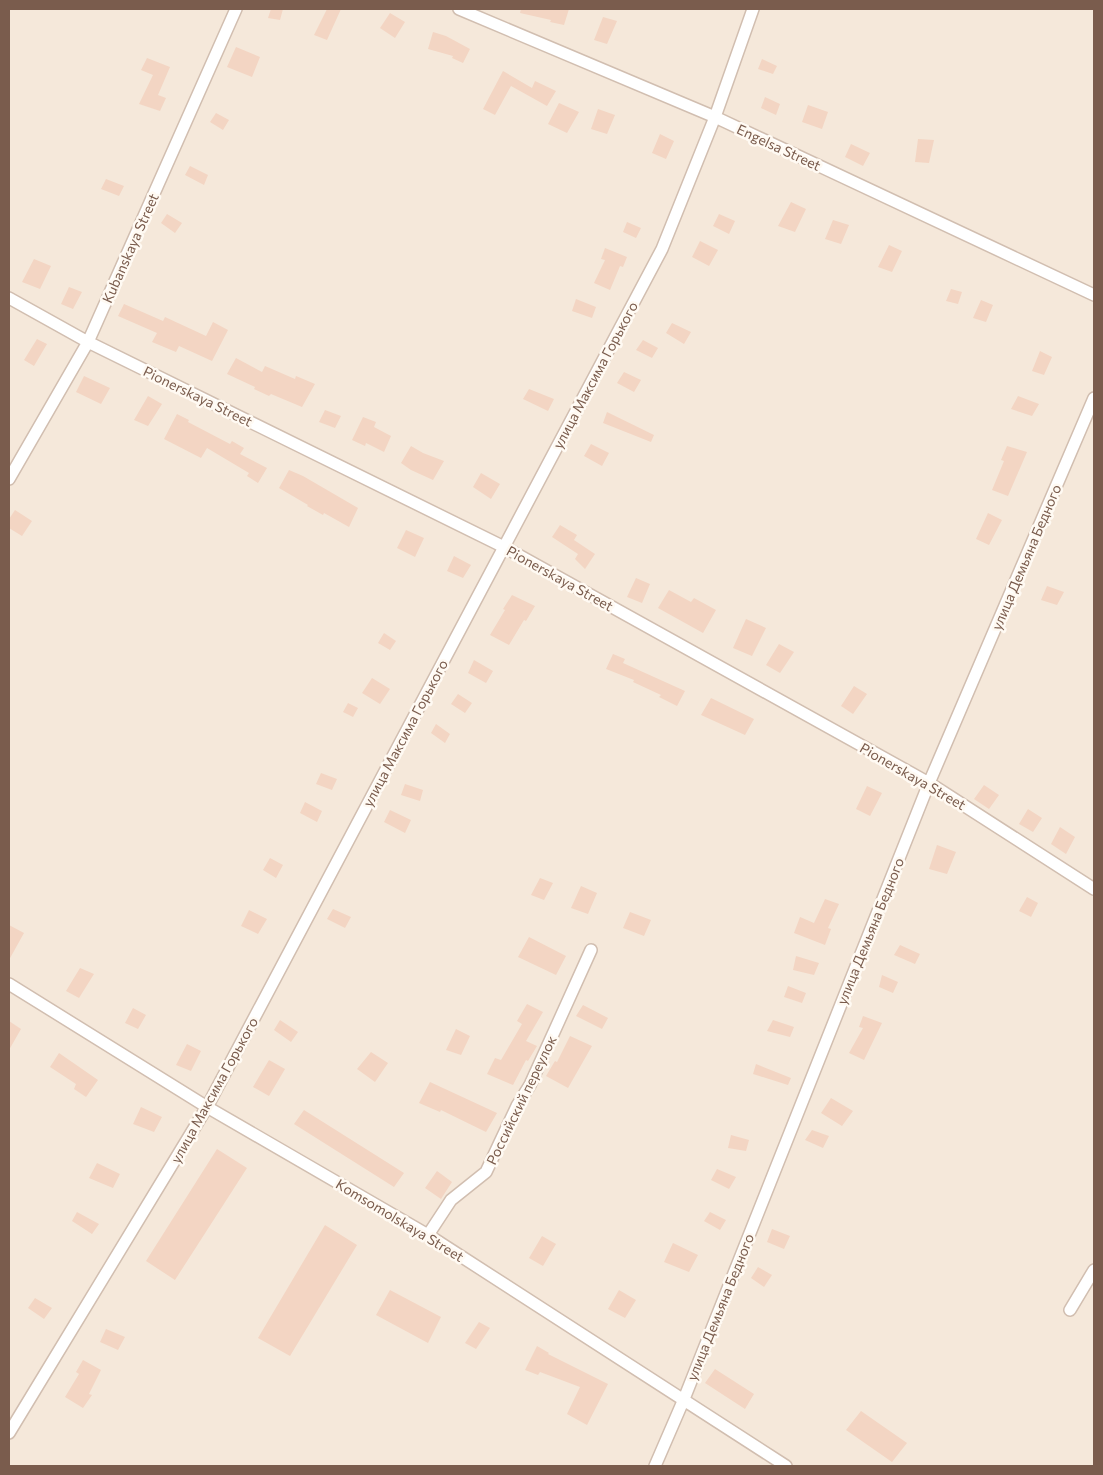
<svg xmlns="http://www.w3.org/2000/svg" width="1103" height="1475" font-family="Commissioner,sans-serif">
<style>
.residential{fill:#f5e8da}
.building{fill:#f3d5c3}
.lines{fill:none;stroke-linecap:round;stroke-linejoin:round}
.street-casing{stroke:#d1beb0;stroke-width:14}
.street{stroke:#fff;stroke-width:11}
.labels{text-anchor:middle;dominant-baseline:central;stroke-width:5;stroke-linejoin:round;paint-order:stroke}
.street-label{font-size:14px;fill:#7a5c4d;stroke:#fffaf3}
</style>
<rect width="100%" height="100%" fill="#fdf6ec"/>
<path class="residential" d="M9,9H1094V1466H9Z"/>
<path class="building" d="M271,9H283L280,20L268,18Z
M327,9H341L327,40L314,35Z
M521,9H569L564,25L550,22L551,20L520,13Z
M390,13L405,22L395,38L380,28Z
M603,17L617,21L607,44L594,40Z
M433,32L446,36L470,49L463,63L452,58L453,56L428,49Z
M236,47L260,57L252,77L227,67Z
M147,58L170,67L158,95L166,98L160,111L139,104L153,75L141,70Z
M762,59L777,66L773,74L758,69Z
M503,71L532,88L535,81L556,91L547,106L511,86L495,115L483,109Z
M765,97L780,104L776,115L761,108Z
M559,103L579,112L567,133L548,124Z
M808,105L828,112L822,129L802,122Z
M598,109L615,115L607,134L591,129Z
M216,113L229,120L223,130L210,122Z
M660,134L674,141L666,159L652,153Z
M918,139L934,140L929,163L915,162Z
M851,144L870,153L863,166L845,157Z
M190,166L208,175L204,185L185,175Z
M106,179L124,186L119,196L101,189Z
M791,202L806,209L795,232L778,226Z
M167,214L182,223L175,233L161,223Z
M719,214L735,221L729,234L713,226Z
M833,220L849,225L841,244L825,239Z
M627,222L641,228L636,238L623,232Z
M700,241L718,250L709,266L692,257Z
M889,245L902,251L892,272L878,267Z
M605,248L627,257L623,267L620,266L610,290L594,283L605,260L601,259Z
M34,259L51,266L40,289L22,282Z
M69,287L82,292L73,309L61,304Z
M951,289L962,292L958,304L946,301Z
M576,299L596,307L592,318L572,311Z
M981,300L993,305L986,322L973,318Z
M124,304L163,321L165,317L206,336L213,322L228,330L212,361L179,346L176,352L152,342L157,333L118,316Z
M672,323L691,332L684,344L666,333Z
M37,339L47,344L34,366L24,360Z
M643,340L658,348L652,358L636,350Z
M1040,351L1052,357L1044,375L1032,371Z
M236,358L262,372L265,366L295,379L296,376L315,384L302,407L271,394L269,396L254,389L255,387L227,374Z
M624,372L641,380L634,392L617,383Z
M84,376L110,388L101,404L76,392Z
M529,389L554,399L548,411L523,399Z
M148,396L162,404L148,426L134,420Z
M1018,396L1039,404L1032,416L1011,409Z
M325,410L341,416L335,428L319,422Z
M607,412L654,435L651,442L603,423Z
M177,414L189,420L188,422L230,444L232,441L244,448L240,454L267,468L258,483L247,476L249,473L207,448L201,458L164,439Z
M363,417L376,422L374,427L391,436L384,452L366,443L365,446L352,440Z
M591,444L609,453L602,466L584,456Z
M411,446L423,453L444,461L433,480L411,470L401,463Z
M1007,446L1027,452L1008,496L992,490L1004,461L1001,460Z
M289,470L303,476L358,508L349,527L324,513L323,515L307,506L308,505L279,488Z
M481,473L500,484L491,499L473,487Z
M15,510L32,521L22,536L9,528V519Z
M988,513L1002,520L989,545L976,539Z
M560,525L577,535L574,540L595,554L585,569L575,559L578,554L552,537Z
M406,530L424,538L415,557L397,548Z
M454,556L471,565L463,578L447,571Z
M636,578L650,584L642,603L627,597Z
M1047,586L1064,592L1057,605L1041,600Z
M669,590L691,602L694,598L716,610L703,633L658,608Z
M512,595L535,606L526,621L524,620L509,645L490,635L505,610L503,609Z
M746,619L766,628L752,656L733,648Z
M384,633L396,641L390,650L378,643Z
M779,644L794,652L780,673L766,665Z
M613,654L625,659L623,663L685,691L677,706L659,697L661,695L633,682L634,680L606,669Z
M474,660L493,671L486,683L468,673Z
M372,678L390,689L380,704L362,693Z
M854,686L867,694L853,714L841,706Z
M458,694L472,703L465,713L451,704Z
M711,698L754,719L745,735L701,715Z
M348,703L358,708L353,717L343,712Z
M436,724L450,734L445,743L431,733Z
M321,773L337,779L332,790L316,784Z
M405,784L423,790L420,801L401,795Z
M984,785L999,795L989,809L974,799Z
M867,786L882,793L870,816L856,809Z
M305,802L322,811L317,822L300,813Z
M1028,809L1042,818L1033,832L1019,824Z
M390,810L411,820L405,833L384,822Z
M1060,827L1075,837L1066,854L1051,844Z
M937,845L956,852L947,874L929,869Z
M270,858L283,865L276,878L263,870Z
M540,878L553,883L544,900L531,895Z
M581,886L597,893L588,914L571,908Z
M1027,897L1038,903L1031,917L1019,911Z
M825,899L839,904L828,928L831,929L825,945L794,933L800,917L814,923Z
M333,909L351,917L345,928L327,919Z
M249,910L267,919L258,934L241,926Z
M630,912L651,920L644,936L623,928Z
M9,925L24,933L9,960Z
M529,937L566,956L556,975L518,957Z
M900,945L920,954L915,964L894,955Z
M796,956L819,963L814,975L793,970Z
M80,968L94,974L79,998L66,991Z
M882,975L898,982L893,993L879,987Z
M788,986L806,993L802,1003L784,997Z
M527,1004L543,1012L526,1041L537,1046L528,1061L526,1060L513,1085L487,1074L495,1058L501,1060L522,1024L517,1021Z
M583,1005L608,1018L602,1029L576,1016Z
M133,1008L146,1015L138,1029L125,1023Z
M863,1016L882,1023L864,1060L849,1053L863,1028L859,1027Z
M280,1020L298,1032L291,1042L274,1030Z
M773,1020L794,1027L790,1037L767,1031Z
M9,1021L21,1029L9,1050Z
M456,1029L470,1036L461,1055L446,1050Z
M570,1036L592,1046L568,1088L546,1076L555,1061L557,1062Z
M187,1044L201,1051L191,1071L176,1065Z
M371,1052L388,1063L375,1082L357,1069Z
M59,1053L98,1080L86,1097L74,1089L76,1084L50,1067Z
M269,1060L285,1069L269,1096L253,1087Z
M756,1064L791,1078L788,1085L753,1074Z
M430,1082L497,1113L486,1132L441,1110L440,1112L419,1103Z
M831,1098L853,1111L842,1126L821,1113Z
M141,1107L162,1117L154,1132L133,1124Z
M304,1110L404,1173L394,1187L294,1124Z
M812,1130L829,1136L823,1148L805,1140Z
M731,1135L749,1140L746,1151L728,1148Z
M217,1149L247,1168L175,1280L146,1261Z
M97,1163L120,1174L113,1188L89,1178Z
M717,1169L736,1177L729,1189L711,1180Z
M437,1171L452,1182L441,1199L425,1188Z
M77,1212L99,1224L92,1234L72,1221Z
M710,1212L726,1220L720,1230L704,1221Z
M325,1225L357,1245L290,1356L258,1338Z
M772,1229L790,1236L784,1249L767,1242Z
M542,1236L556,1244L543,1266L529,1258Z
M673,1243L698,1255L689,1272L664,1262Z
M758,1267L772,1275L764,1287L751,1278Z
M390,1290L441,1317L428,1343L376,1315Z
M619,1290L636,1300L625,1318L608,1309Z
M35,1298L52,1308L44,1319L28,1308Z
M479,1322L490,1328L476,1349L465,1343Z
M106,1329L125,1337L118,1350L100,1342Z
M537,1346L549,1353L548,1354L608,1384L587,1425L567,1414L580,1387L540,1372L538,1375L525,1370Z
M83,1360L101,1370L89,1394L92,1395L83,1408L65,1397L79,1374L76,1372Z
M715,1369L754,1394L745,1409L705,1383Z
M861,1411L907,1443L892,1462L846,1430Z"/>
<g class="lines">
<defs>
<path id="street" d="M459,9L715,117L1094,295
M9,298L88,342L504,547L929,783L1094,889
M9,479L88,342L236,9
M9,984L207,1107L428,1235L786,1466
M428,1235L451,1200L486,1172L517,1106L530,1085L591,950
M1070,1310L1094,1270
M9,1433L207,1107L662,249L715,117L753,9
M655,1466L684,1399L929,783L1094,398"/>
</defs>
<use href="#street" class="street-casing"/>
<use href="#street" class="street"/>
</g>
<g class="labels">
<g class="street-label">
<text transform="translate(779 147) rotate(25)">Engelsa Street</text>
<text transform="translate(130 248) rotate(-66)">Kubanskaya Street</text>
<text transform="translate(595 375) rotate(-62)">улица Максима Горького</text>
<text transform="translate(198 396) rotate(26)">Pionerskaya Street</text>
<text transform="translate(1026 557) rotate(-67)">улица Демьяна Бедного</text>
<text transform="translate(560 578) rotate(29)">Pionerskaya Street</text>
<text transform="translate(405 733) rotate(-62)">улица Максима Горького</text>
<text transform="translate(913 776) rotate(30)">Pionerskaya Street</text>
<text transform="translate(870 931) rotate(-68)">улица Демьяна Бедного</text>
<text transform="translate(214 1090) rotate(-61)">улица Максима Горького</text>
<text transform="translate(521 1100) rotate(-64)">Российский переулок</text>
<text transform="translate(400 1220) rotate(31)">Komsomolskaya Street</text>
<text transform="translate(720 1307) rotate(-68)">улица Демьяна Бедного</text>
</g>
</g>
<rect width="1103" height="1475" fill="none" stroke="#7a5c4d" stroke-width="20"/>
</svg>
